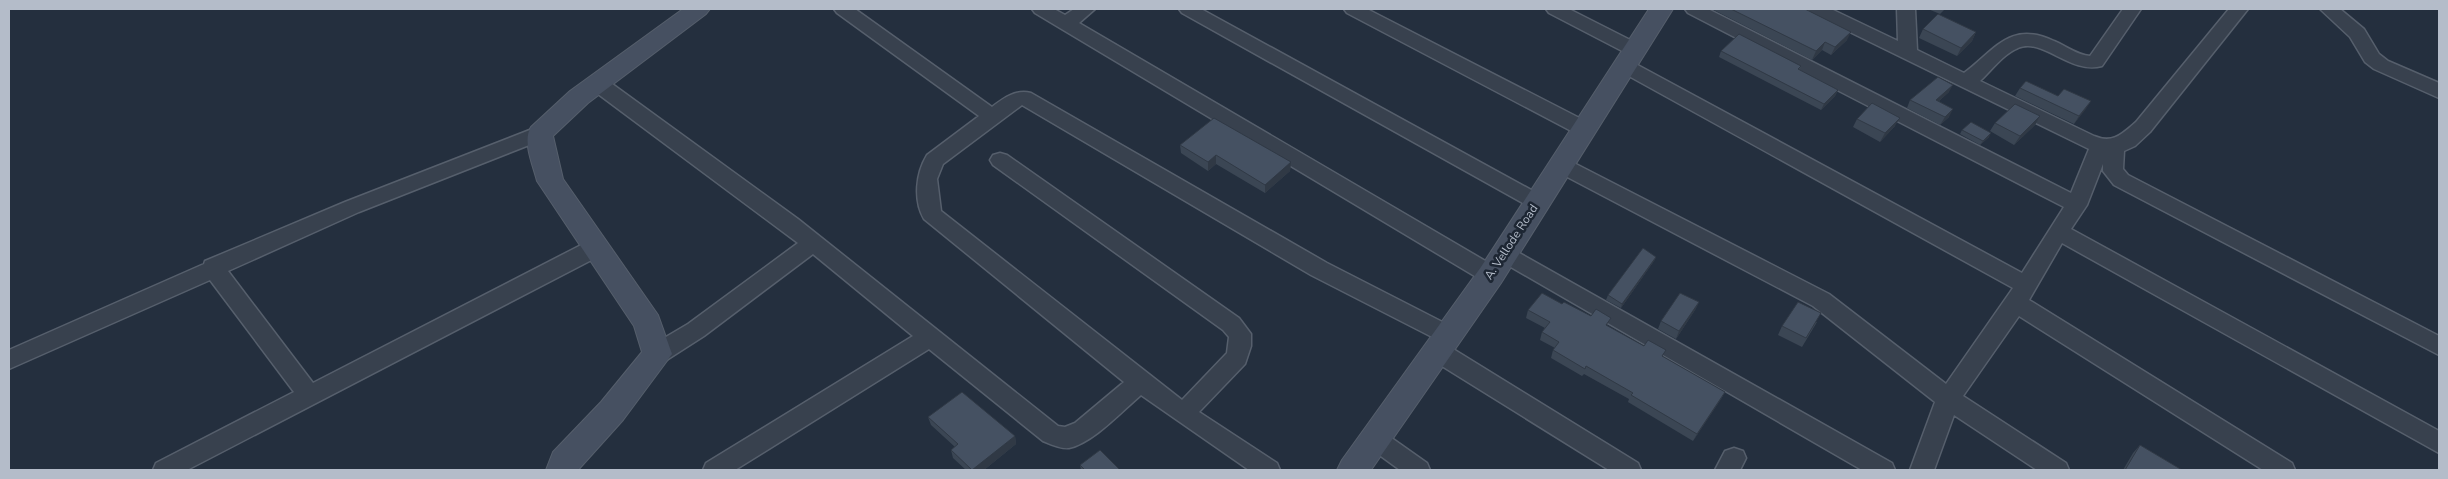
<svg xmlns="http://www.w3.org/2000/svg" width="2448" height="479" font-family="'Nunito Sans',sans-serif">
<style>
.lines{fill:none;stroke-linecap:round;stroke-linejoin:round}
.street-casing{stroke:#565f6c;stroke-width:3}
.secondary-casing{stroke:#565f6c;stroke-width:2}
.street{fill:#38414e;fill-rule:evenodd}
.secondary{fill:#465061;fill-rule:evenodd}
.wall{fill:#3b4654}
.shaded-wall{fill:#303945}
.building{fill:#455162;stroke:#303945}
.labels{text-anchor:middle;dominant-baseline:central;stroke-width:5;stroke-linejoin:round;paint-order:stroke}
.street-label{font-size:12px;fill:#b4bcc9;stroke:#1d2633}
</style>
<rect width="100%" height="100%" fill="#242f3e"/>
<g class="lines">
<defs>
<path id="street" d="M834,9H855L992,107C1004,98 1016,89 1031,93L1327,263L1456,329L1459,335L1456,341L1448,344L1440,341L1311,275L1022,105L943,164L937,179L941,211L1182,400L1227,353L1229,337L1223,330L993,165L990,160L993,155L1000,153L1007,155L1239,318L1251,334V346L1245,364L1199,412L1277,463L1280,470H1249L1141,395C1122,411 1093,443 1069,448C1061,449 1050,444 1043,441L929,349L735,470H703L706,463L913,336L813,254L704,336L665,361L657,363L649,361L646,354L649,347L688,324L798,243L590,88L587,83L590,78L597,77L604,78L798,219L1058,426L1065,427L1075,423L1124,382L924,219C913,200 916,173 927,155L979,116L837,13Z
M1032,9H1054L1065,15L1074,9H1095L1079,23L1499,269L1502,275L1499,281L1491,283L1483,281L1060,28L1035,13Z
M1179,9H1201L1544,197L1547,202L1544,207L1537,210L1530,207L1182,13Z
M1344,9H1367L1591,124L1594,129L1591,134L1584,136L1577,134L1347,13Z
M1546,9H1569L1642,46L1644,50L1642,54L1635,56L1628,54L1549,13Z
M1685,9H1708L2071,193L2089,149L1811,13L1808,9H1831L1898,41L1897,9H1915L1917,50L1964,73C1995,50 2010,20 2054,41C2066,46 2077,55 2090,56L2123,9H2141L2102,66C2070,75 2043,37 2018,48C2003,54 1992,70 1980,81L2094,136C2113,144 2122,134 2136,122L2229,9H2248L2150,132L2135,146L2124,151L2123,169L2128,175L2439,336V355L2114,185L2103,171V164L2087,205L2071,229L2439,431V453L2062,243L2029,300L2292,463L2295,470H2263L2019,316L1963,396L2066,463L2069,470H2037L1954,415L1934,470H1910L1935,402L1813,306L1554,170L1551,165L1554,160L1561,158L1568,160L1829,294L1946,384L2013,288L1618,70L1616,66L1618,62L1625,60L1632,62L2022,273L2064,207L1688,13Z
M2320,9H2340L2364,29L2379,54L2388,61L2439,83V98L2374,69L2365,62L2350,37Z
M540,126L547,128L550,133L547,138L359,212L228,271L313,383L589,241L597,239L605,241L608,247L605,253L187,470H153L156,463L294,392L210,280L9,369V350L204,264L205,261L345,202Z
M1505,245L1892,463L1895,470H1862L1497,259L1494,253L1497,247Z
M1437,342L1445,344L1638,463L1641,470H1609L1429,358L1426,351L1429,344Z
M1375,429L1383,432L1427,463L1430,470H1400L1367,446L1363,439L1367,432Z
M1734,448L1743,451L1746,458L1740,470H1715L1725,451Z"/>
<path id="secondary" d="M683,9H710L706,14L588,103L553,136L563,179L658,315L672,354L623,420L578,470H546L553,452L601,402L642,352L634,326L537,181C533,165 522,141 531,127L570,91Z
M1649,9H1673L1501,283L1371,470H1337L1342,460L1481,267Z"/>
</defs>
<use href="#street" class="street-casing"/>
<use href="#secondary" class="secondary-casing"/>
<use href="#street" class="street"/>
<use href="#secondary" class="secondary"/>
</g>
<path class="wall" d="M1712,9H1805L1847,40L1831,55L1822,50L1812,60Z
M1928,9H1945L1940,14Z
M1923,29L1976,32L1972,41L1957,56L1919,38Z
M1721,51L1801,66L1800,70L1838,90L1835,96L1821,110L1719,57Z
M2020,88L2058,96L2091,101L2074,124L2015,96Z
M1949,92L1939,101L1949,117L1940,125L1907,108L1910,100Z
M2040,116L2035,125L2014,145L1990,131L1995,123Z
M1857,119L1895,126L1880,142L1853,127Z
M1962,130L1989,137L1980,145L1960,134Z
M1180,145L1291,162L1290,171L1265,193L1216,164L1208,171L1181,153Z
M1656,257L1654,261L1621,308L1606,300L1608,295Z
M1699,302L1695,310L1676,339L1658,329L1661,321Z
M1562,304L1608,326L1725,392L1721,399L1693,441L1628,402L1629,399L1584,374L1582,376L1551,358L1553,350L1555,348L1540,340L1542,332L1545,328L1526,318L1528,310Z
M1817,322L1802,347L1778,335L1782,326Z
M928,417L1015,436L1016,444L984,470H966L953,458L951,450L955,447L931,425Z
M2140,445L2182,470H2123L2133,453Z
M1080,465L1120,470H1081Z"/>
<path class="shaded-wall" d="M1851,32L1847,40L1831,55L1835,47Z
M1976,32L1972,41L1957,56L1961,48Z
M1825,42L1822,50L1812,60L1816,51Z
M1953,85L1949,92L1932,107L1936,100Z
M1838,90L1835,96L1821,110L1824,104Z
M2091,101L2086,109L2074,124L2079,116Z
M1953,109L1949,117L1940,125L1945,117Z
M2040,116L2035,125L2014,145L2020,136Z
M1900,118L1895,126L1880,142L1885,133Z
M1991,133L1989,137L1980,145L1983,141Z
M1216,155V164L1208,171V162Z
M1291,162L1290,171L1265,193V185Z
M1656,257L1654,261L1621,308L1622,304Z
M1699,302L1695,310L1676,339L1679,331Z
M1725,392L1721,399L1693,441L1697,434Z
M1015,436L1016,444L984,470H972Z"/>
<path class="building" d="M1731,9H1805L1851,32L1835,47L1825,42L1816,51Z
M1938,14L1976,32L1961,48L1923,29Z
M1739,34L1801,66L1798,69L1838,90L1824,104L1721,51Z
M1938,77L1953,85L1936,100L1953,109L1945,117L1910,100Z
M2026,81L2058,96L2064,89L2091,101L2079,116L2020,88Z
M1872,103L1900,118L1885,133L1857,119Z
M2015,104L2040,116L2020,136L1995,123Z
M1214,118L1291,162L1265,185L1216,155L1208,162L1180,145Z
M1971,122L1991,133L1983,141L1962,130Z
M1643,248L1656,257L1622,304L1608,295Z
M1542,293L1562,304L1564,302L1591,316L1596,309L1611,318L1606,325L1644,346L1648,340L1666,350L1662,356L1725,392L1697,434L1631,395L1633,393L1586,366L1585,369L1553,350L1559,342L1542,332L1550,322L1528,310Z
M1680,293L1699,302L1679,331L1661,321Z
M1798,302L1821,313L1806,338L1782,326Z
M962,392L1015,436L972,470L951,450L958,444L928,417Z
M2140,445L2182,470H2125Z
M1100,450L1120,470H1085L1080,465Z"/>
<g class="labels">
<g class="street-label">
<text transform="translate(1511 242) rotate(-57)">A. Vellode Road</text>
</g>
</g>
<rect width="2448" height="479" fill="none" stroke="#b4bcc9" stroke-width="20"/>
</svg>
